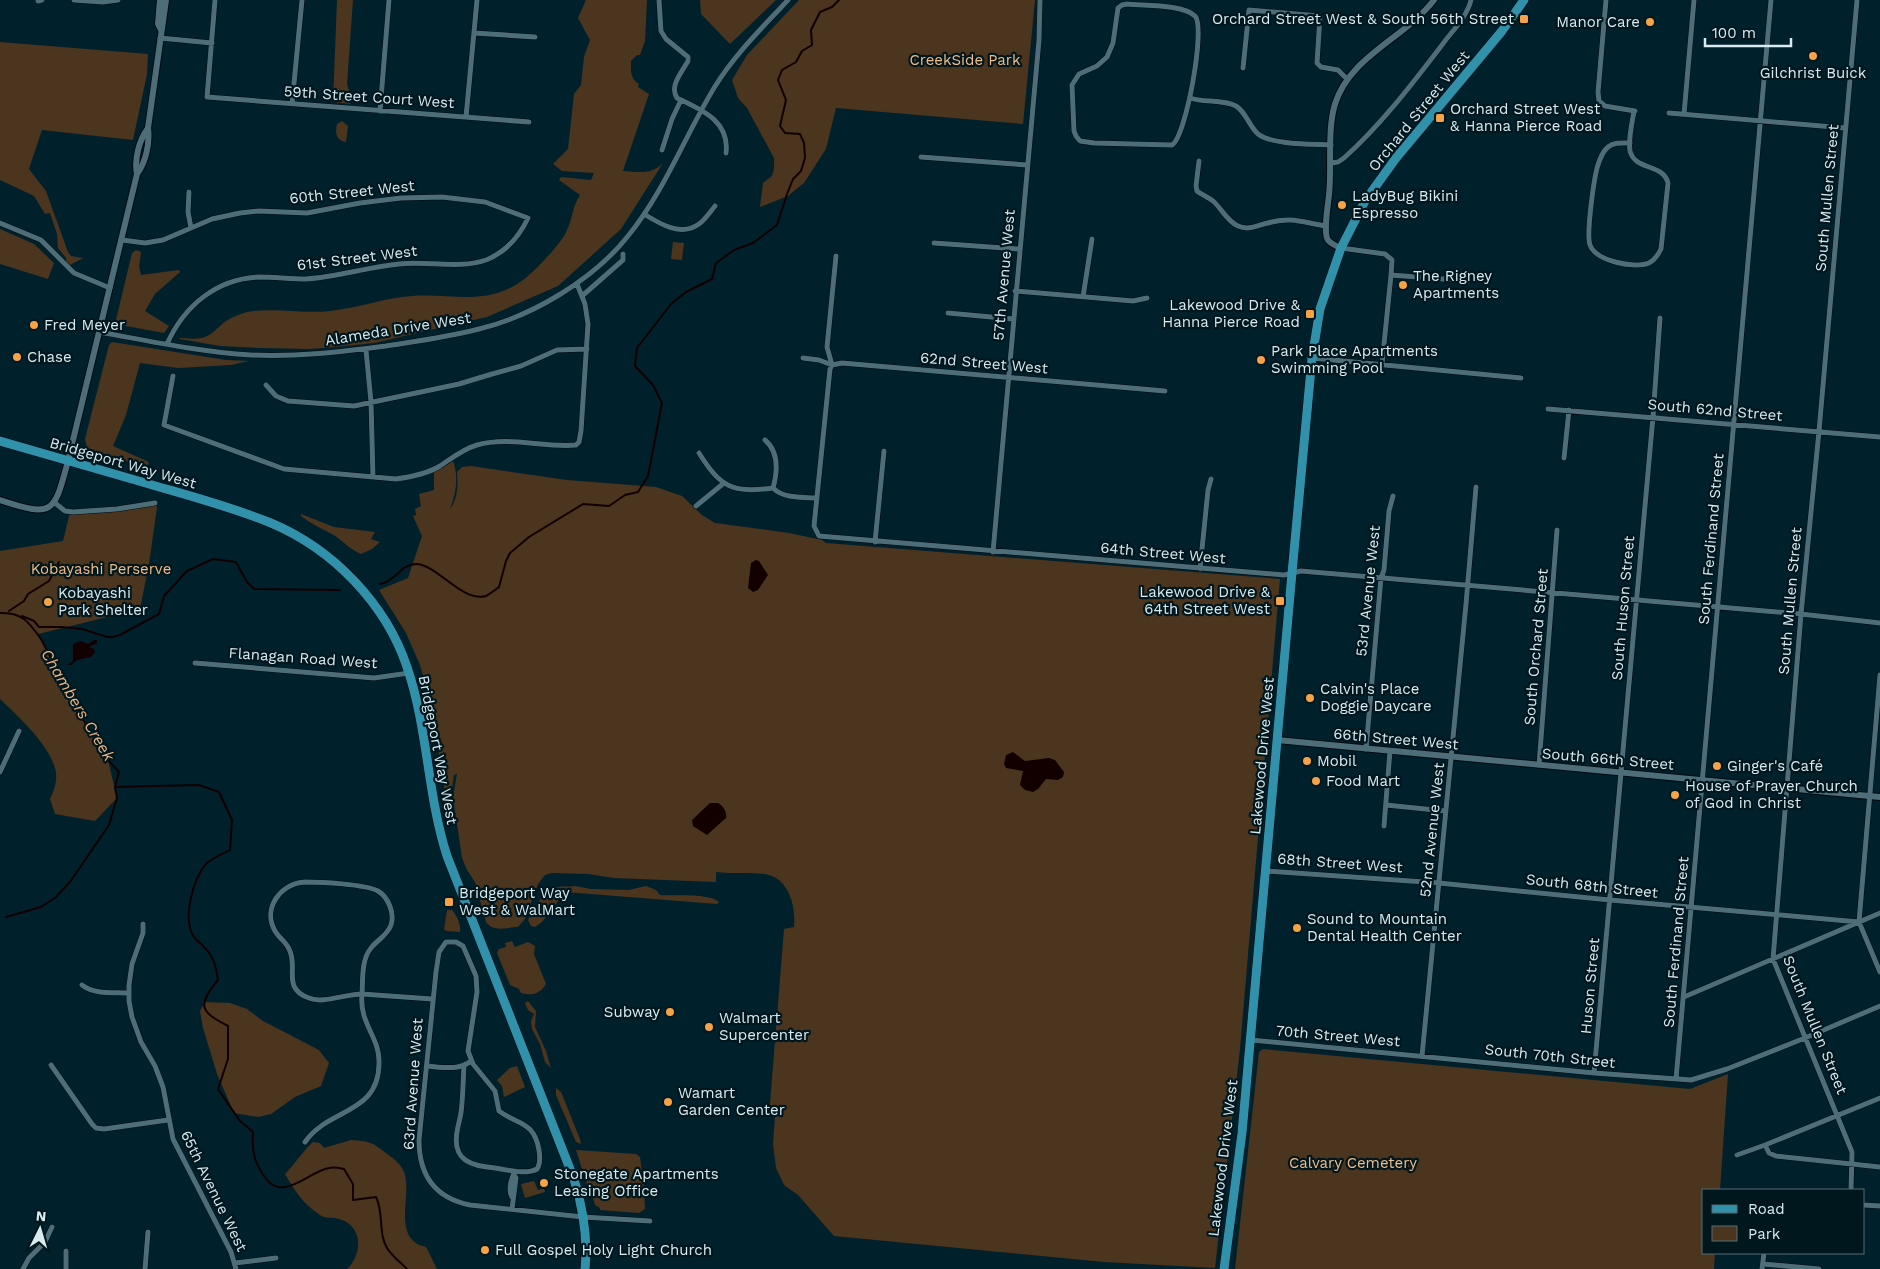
<svg xmlns="http://www.w3.org/2000/svg" width="1880" height="1269" font-family="'Work Sans',sans-serif">
<style>
.green{fill:#4b351e}
.water{fill:#120000}
.lines{fill:none;stroke-linecap:round;stroke-linejoin:round}
.stream{stroke:#120000;stroke-width:2}
.minor-casing{stroke:#000a11;stroke-width:6}
.tertiary-casing{stroke:#000a11;stroke-width:8}
.primary-casing{stroke:#000a11;stroke-width:10}
.minor{stroke:#4d6e79;stroke-width:5}
.tertiary{stroke:#4d6e79;stroke-width:6}
.primary{stroke:#3190aa;stroke-width:9}
.poi-dot{fill:#f6a246;stroke:#01171e;stroke-width:2}
.labels{text-anchor:middle;dominant-baseline:central;stroke-width:4.5;stroke-linejoin:round;paint-order:stroke}
.poi-label{font-size:15px;fill:#d8ebf1;stroke:#01171e;text-anchor:start}
.park-label{font-size:15px;fill:#f2bb86;stroke:#01171e}
.street-label{font-size:15px;fill:#d8ebf1;stroke:#01171e}
.water-label{font-size:16px;font-style:italic;fill:#ecb580;stroke:#01171e}
</style>
<rect width="100%" height="100%" fill="#00212b"/>
<path class="green" d="M337,0H353L347,84L351,97L350,104L333,102Z
M586,0H647L645,41L640,55H637L631,61C631,71 630,79 639,84L638,87L649,94L623,171C638,172 652,175 663,163L621,229L558,286L487,317L374,343L335,347L309,349L259,348L220,346L180,339L179,338C187,338 198,340 205,337C213,334 219,326 226,321C234,316 244,312 254,311C279,308 305,314 330,311C358,308 384,298 412,296C455,293 490,308 528,276C538,267 563,242 567,230C573,218 572,207 580,195L559,180L561,177L591,180L594,173L562,171L553,164L568,149L574,94L581,85L584,57L590,40L578,18Z
M700,0H776L730,44L701,14Z
M799,0H1035L1023,124L836,108L826,149L804,183L788,196L760,207L763,183L772,176L774,169V158L747,108L738,98L732,80L747,55Z
M0,42L148,54L147,74L133,140L42,130L29,169L46,191L68,252L71,256L83,258L70,265L66,262V258L58,248L57,234L50,213L45,214L34,196L0,180Z
M342,121L348,126L346,142C336,140 335,133 337,124Z
M0,229L34,244L54,263L48,279L0,264Z
M673,242L684,243L682,260L671,259Z
M136,250L141,252L139,266L141,275L179,270L180,272L155,294L145,311L169,326L164,333L115,324L132,253Z
M112,342L226,360L249,361L231,365L178,368L140,363L126,415L113,446L149,462L147,468L87,448L85,439L109,345Z
M453,461C459,477 456,494 450,509C458,499 458,485 457,472L462,467L471,466L567,480L656,487L682,496L702,515L715,523L789,533L822,540L826,543L1280,579L1240,1049L1215,1268L1104,1262L834,1236L798,1195L784,1185L776,1168L773,1144L775,1116H769L784,929L794,927C796,906 789,877 764,874C748,872 732,874 716,872V882L614,878L588,874L552,873L545,875L538,884L525,919L518,927C507,927 494,933 486,922L475,882L467,870L462,858L453,797L457,774L454,775L451,796L446,799L431,705L420,665L406,633L379,590L408,578L422,536L413,516L416,515L415,509L421,506L419,494L434,490V472Z
M155,503L157,507L149,564L140,609L38,634L85,723L102,747L108,760L117,798L95,821L55,814L50,799C54,791 57,782 56,773C53,748 18,716 0,699V551L63,541L70,512Z
M301,514L334,527L375,532L371,539L380,542L372,549L361,554C348,549 341,538 330,533C320,528 310,523 301,516Z
M575,886L591,889L629,890L646,886L656,890L660,895C674,896 709,893 719,902L717,904L565,892L542,922L535,927L531,926L528,920C534,909 543,889 558,887C563,886 569,887 575,886Z
M447,910H452C457,916 461,924 460,932L446,931L444,929Z
M512,941L515,947L528,942L535,946L534,954L546,984C540,994 532,996 521,993L519,989L510,985L497,953L499,949L506,947L505,943Z
M528,1001L536,1011L535,1027L546,1051L551,1068L545,1062L540,1044L532,1029L531,1021L534,1014L528,1010L525,1003Z
M205,1002L230,1003L247,1009L263,1021L319,1050L329,1063L321,1086L295,1097L271,1114L258,1117L234,1113L217,1074L203,1028L200,1011Z
M1263,1049L1690,1089L1728,1074L1720,1190H1704V1253H1715L1714,1269H1235L1259,1052Z
M517,1066L525,1087L504,1097L502,1086L497,1080L510,1068Z
M556,1088L561,1092L580,1139L581,1144L576,1142L556,1095Z
M351,1140C370,1141 371,1142 386,1153C393,1158 401,1164 404,1172C412,1192 395,1229 416,1243C418,1245 423,1246 426,1247L437,1269H347C363,1254 363,1225 339,1219C333,1217 325,1219 320,1215C303,1204 295,1191 285,1174C295,1164 302,1152 313,1142L320,1143L324,1148Z
M576,1150L636,1154L640,1157L644,1188L645,1209L639,1213L600,1210V1208L595,1205L592,1194H590Z
M534,1181L538,1190L544,1188L545,1192L525,1198L521,1184Z"/>
<path class="water" d="M756,560L759,561L768,575L758,590L753,592L748,588L751,563Z
M94,640H97V643L89,647L94,649L95,652L91,657L77,660L71,665H67L73,661V644L80,641L88,644Z
M1013,752L1025,761L1049,758L1055,760L1064,772L1063,777L1058,780L1046,779L1038,789L1033,792L1025,790L1020,785L1023,771L1006,768L1004,764L1006,755Z
M710,803H718C723,806 727,811 726,818L707,835L693,826L692,820Z"/>
<g class="lines">
<path class="stream" d="M380,584C396,581 401,564 416,564C437,564 462,603 486,596C490,594 495,590 499,587L506,561L510,553L529,537L583,504L609,506L625,495L638,492L648,476L662,403L653,385L635,366L637,348L671,304L686,292L712,279L716,263L734,250L753,243L777,225L787,194L793,179L801,171L805,158L804,143L800,134L785,133L780,126L786,100L778,80L782,70L796,62L802,51L812,45L811,30L820,12L832,7L839,0
M9,611L24,601L28,594L49,581L59,562
M0,613C22,612 29,622 41,639L85,723L102,747L108,760L119,772L115,787L117,798L109,825L70,882L55,898L41,907L6,917
M22,616L34,621L39,627H61L82,629L107,637H113L120,635L159,614L164,596L187,571L213,559L236,562L247,582L254,589L340,590
M115,787L199,785L219,792L232,820L230,850C223,854 212,858 206,864C193,879 182,919 194,937C197,941 202,944 205,948C214,957 216,967 218,980C196,1006 201,1012 228,1026V1059L218,1089L240,1121L253,1132C252,1150 253,1160 264,1176C282,1204 307,1172 329,1168C333,1167 339,1168 344,1169L353,1184V1200L376,1197C384,1213 378,1233 387,1248C392,1256 401,1263 407,1269"/>
<defs>
<path id="minor" d="M74,0L103,2L118,0
M215,0L207,97L529,122
M659,0L661,31L666,39L688,57V61C682,72 669,86 677,98C702,110 730,121 726,153
M1606,0L1598,92L1599,101L1605,106L1635,111
M38,1L42,0
M1127,4C1144,6 1183,4 1195,16C1206,27 1186,137 1172,145L1094,143L1080,141L1076,136L1074,131L1072,85L1079,74L1097,66L1107,57L1113,43L1118,8L1122,5Z
M474,33L535,37
M160,38L212,43
M1243,68L1249,10L1320,16L1317,63L1321,67L1338,70L1347,79
M1190,98C1204,103 1222,99 1236,106C1246,112 1249,126 1258,134C1272,145 1313,144 1331,145
M292,104L302,0
M380,111L389,0
M1669,113L1845,128
M1684,114L1694,0
M466,117L477,0
M1630,143C1622,143 1614,142 1608,147C1602,152 1599,161 1597,168C1594,180 1586,234 1590,245C1596,261 1634,269 1649,263C1655,260 1658,255 1661,249L1668,183C1663,163 1635,171 1630,151C1628,139 1632,124 1634,111
M662,150L672,119L681,100
M921,157L1027,165
M1199,161L1196,186L1197,191C1202,195 1208,197 1213,201C1222,209 1227,221 1238,226C1249,231 1258,225 1268,223C1292,216 1304,223 1326,226
M1331,163L1338,162L1344,158C1381,125 1412,84 1442,45C1452,31 1467,17 1471,0
M189,192L188,212L191,228
M644,214C660,224 681,237 699,224C705,220 710,212 715,206
M0,223L41,240L74,273L110,288
M122,240L145,243L163,240L212,219L240,213L259,211L307,213L360,203L401,198L442,197L485,202L528,218C519,237 506,252 486,260C461,269 427,261 399,264C368,267 337,277 306,279C290,279 275,277 260,277C217,278 184,306 167,344
M934,243L1019,249
M1341,248L1385,254L1392,260L1391,275L1469,281
M836,256L827,347L832,365L830,369L814,526L819,536L1284,575L1301,571L1801,614L1880,623
M1015,291L1133,301L1147,298
M582,296L623,260V254
M1083,297L1092,239
M948,313L1013,319
M99,332C149,341 200,352 251,355C297,357 341,352 386,346C418,341 448,337 479,329C533,316 594,279 628,236C664,192 685,136 714,88C734,55 762,28 788,0
M366,350L371,402L373,477
M803,358L819,360L832,365L842,363L1165,391
M1312,358L1521,378
M1382,364L1391,275
M173,376L164,425L284,469L396,479C411,477 427,474 440,466C452,458 463,449 477,445C510,436 543,448 576,445L579,442L581,431L588,324L585,304L577,284
M266,385L276,396L288,401L354,406L459,384L492,374L521,366L557,350L587,349
M1548,409L1880,437
M765,440C779,452 778,470 773,488
M699,453C721,488 732,493 773,488C784,499 802,497 817,498
M1564,458L1569,410
M55,503L65,511L73,512L117,509L155,503
M696,506L724,483
M875,542L884,451
M993,552L1039,40L1040,0
M1200,569L1208,490L1211,479
M195,663L374,678L409,673
M1880,675L1859,922L1880,972
M1366,749L1381,578L1384,570L1389,511L1393,496
M1539,765L1557,530
M0,772L19,731
M1386,805L1445,811
M1384,826L1390,751
M1265,871L1439,883L1610,900L1859,922
M305,882C320,882 365,884 378,891C388,897 395,913 391,925C387,936 377,940 371,948C361,960 363,980 362,994C346,994 322,1004 309,998C281,988 299,967 289,949C286,942 279,938 275,931C262,908 281,883 305,882Z
M143,924V933L132,964L129,985V1001L132,1017L141,1042L155,1066L163,1087L173,1139L231,1252L236,1269
M82,985C95,995 113,992 128,993
M1684,997L1880,913
M1251,1040L1594,1073L1691,1080L1727,1069L1805,1038L1880,1006
M1422,1056L1466,604L1476,487
M51,1065L92,1124L96,1128L104,1129L168,1120
M427,1066C441,1067 459,1071 471,1061
M464,1066C463,1081 463,1097 461,1113C460,1119 458,1125 457,1132C452,1161 472,1166 495,1168C508,1170 526,1175 537,1169C541,1163 540,1156 539,1150C534,1121 518,1125 499,1111L495,1091L473,1064L468,1051L477,992L476,976L463,946L456,942H446L439,952L436,972L419,1140C419,1175 435,1198 470,1205L583,1217L650,1221
M1594,1073L1653,417L1660,318
M1676,1079L1771,0
M305,1142C328,1108 379,1115 379,1063C380,1037 359,1024 362,994L432,999
M1765,1145L1880,1098
M1737,1155L1765,1145L1769,1153L1776,1156L1880,1167
M1851,1190L1852,1152L1773,959L1801,614L1819,431L1857,0
M512,1197C508,1190 511,1180 514,1173
M1864,1205L1880,1206
M512,1209L516,1178L514,1175
M66,1251V1269
M235,1263L276,1258
M1763,1264L1819,1269
M23,1269L29,1258L45,1242L52,1227
M145,1269L148,1232
M1762,1269L1764,1253"/>
<path id="tertiary" d="M160,0L158,24L161,30
M137,174C134,160 139,140 148,128
M1341,248C1336,246 1331,244 1328,240C1323,233 1328,205 1329,195C1332,167 1327,130 1335,104C1350,56 1405,38 1434,0
M0,500C54,518 54,513 68,461L137,174C146,162 150,143 148,128L166,0
M1277,740L1880,797"/>
<path id="primary" d="M0,441C50,455 99,470 149,484C190,496 232,507 271,523C333,549 386,604 407,667C428,728 427,794 447,856L574,1179C583,1208 588,1239 585,1269
M1224,1269L1242,1133L1292,573L1312,358L1320,309L1341,248L1365,201L1396,158L1502,31L1524,0"/>
</defs>
<use href="#minor" class="minor-casing"/>
<use href="#tertiary" class="tertiary-casing"/>
<use href="#primary" class="primary-casing"/>
<use href="#minor" class="minor"/>
<use href="#tertiary" class="tertiary"/>
<use href="#primary" class="primary"/>
</g>
<g class="poi-dot">
<rect x="1519" y="14" width="10" height="10" rx="2.5"/>
<circle cx="1650" cy="22" r="5"/>
<circle cx="1813" cy="56" r="5"/>
<rect x="1435" y="113" width="10" height="10" rx="2.5"/>
<circle cx="1342" cy="205" r="5"/>
<circle cx="1403" cy="285" r="5"/>
<rect x="1305" y="309" width="10" height="10" rx="2.5"/>
<circle cx="34" cy="325" r="5"/>
<circle cx="17" cy="357" r="5"/>
<circle cx="1261" cy="360" r="5"/>
<rect x="1275" y="596" width="10" height="10" rx="2.5"/>
<circle cx="48" cy="602" r="5"/>
<circle cx="1310" cy="698" r="5"/>
<circle cx="1307" cy="761" r="5"/>
<circle cx="1717" cy="766" r="5"/>
<circle cx="1316" cy="781" r="5"/>
<circle cx="1675" cy="795" r="5"/>
<rect x="444" y="897" width="10" height="10" rx="2.5"/>
<circle cx="1297" cy="928" r="5"/>
<circle cx="670" cy="1012" r="5"/>
<circle cx="709" cy="1027" r="5"/>
<circle cx="668" cy="1102" r="5"/>
<circle cx="544" cy="1183" r="5"/>
<circle cx="485" cy="1250" r="5"/>
</g>
<g class="labels">
<g class="poi-label">
<text x="1514" y="19" text-anchor="end">Orchard Street West &amp; South 56th Street</text>
<text x="1640" y="22" text-anchor="end">Manor Care</text>
<text x="1813" y="73" text-anchor="middle">Gilchrist Buick</text>
<text x="1450" y="109">Orchard Street West<tspan x="1450" dy="17">&amp; Hanna Pierce Road</tspan></text>
<text x="1352" y="196">LadyBug Bikini<tspan x="1352" dy="17">Espresso</tspan></text>
<text x="1413" y="276">The Rigney<tspan x="1413" dy="17">Apartments</tspan></text>
<text x="1300" y="305" text-anchor="end">Lakewood Drive &amp;<tspan x="1300" dy="17">Hanna Pierce Road</tspan></text>
<text x="44" y="325">Fred Meyer</text>
<text x="1271" y="351">Park Place Apartments<tspan x="1271" dy="17">Swimming Pool</tspan></text>
<text x="27" y="357">Chase</text>
<text x="1270" y="592" text-anchor="end">Lakewood Drive &amp;<tspan x="1270" dy="17">64th Street West</tspan></text>
<text x="58" y="593">Kobayashi<tspan x="58" dy="17">Park Shelter</tspan></text>
<text x="1320" y="689">Calvin's Place<tspan x="1320" dy="17">Doggie Daycare</tspan></text>
<text x="1317" y="761">Mobil</text>
<text x="1727" y="766">Ginger's Café</text>
<text x="1326" y="781">Food Mart</text>
<text x="1685" y="786">House of Prayer Church<tspan x="1685" dy="17">of God in Christ</tspan></text>
<text x="459" y="893">Bridgeport Way<tspan x="459" dy="17">West &amp; WalMart</tspan></text>
<text x="1307" y="919">Sound to Mountain<tspan x="1307" dy="17">Dental Health Center</tspan></text>
<text x="660" y="1012" text-anchor="end">Subway</text>
<text x="719" y="1018">Walmart<tspan x="719" dy="17">Supercenter</tspan></text>
<text x="678" y="1093">Wamart<tspan x="678" dy="17">Garden Center</tspan></text>
<text x="554" y="1174">Stonegate Apartments<tspan x="554" dy="17">Leasing Office</tspan></text>
<text x="495" y="1250">Full Gospel Holy Light Church</text>
</g>
<g class="park-label">
<text x="965" y="60">CreekSide Park</text>
<text x="101" y="569">Kobayashi Perserve</text>
<text x="1353" y="1163">Calvary Cemetery</text>
</g>
<g class="street-label">
<text transform="translate(369 97) rotate(4)">59th Street Court West</text>
<text transform="translate(1419 111) rotate(-51)">Orchard Street West</text>
<text transform="translate(352 192) rotate(-6)">60th Street West</text>
<text transform="translate(1827 198) rotate(-85)">South Mullen Street</text>
<text transform="translate(357 258) rotate(-7)">61st Street West</text>
<text transform="translate(1004 275) rotate(-85)">57th Avenue West</text>
<text transform="translate(398 329) rotate(-9)">Alameda Drive West</text>
<text transform="translate(984 363) rotate(5)">62nd Street West</text>
<text transform="translate(1715 410) rotate(5)">South 62nd Street</text>
<text transform="translate(123 463) rotate(16)">Bridgeport Way West</text>
<text transform="translate(1711 539) rotate(-85)">South Ferdinand Street</text>
<text transform="translate(1163 553) rotate(5)">64th Street West</text>
<text transform="translate(1368 591) rotate(-84)">53rd Avenue West</text>
<text transform="translate(1790 601) rotate(-85)">South Mullen Street</text>
<text transform="translate(1623 608) rotate(-85)">South Huson Street</text>
<text transform="translate(1536 647) rotate(-85)">South Orchard Street</text>
<text transform="translate(303 658) rotate(4)">Flanagan Road West</text>
<text transform="translate(1396 739) rotate(5)">66th Street West</text>
<text transform="translate(438 750) rotate(79)">Bridgeport Way West</text>
<text transform="translate(1262 756) rotate(-85)">Lakewood Drive West</text>
<text transform="translate(1608 759) rotate(5)">South 66th Street</text>
<text transform="translate(1432 830) rotate(-84)">52nd Avenue West</text>
<text transform="translate(1340 863) rotate(4)">68th Street West</text>
<text transform="translate(1592 886) rotate(6)">South 68th Street</text>
<text transform="translate(1676 942) rotate(-85)">South Ferdinand Street</text>
<text transform="translate(1590 986) rotate(-85)">Huson Street</text>
<text transform="translate(1815 1025) rotate(68)">South Mullen Street</text>
<text transform="translate(1338 1036) rotate(5)">70th Street West</text>
<text transform="translate(1550 1056) rotate(6)">South 70th Street</text>
<text transform="translate(413 1084) rotate(-86)">63rd Avenue West</text>
<text transform="translate(1223 1158) rotate(-83)">Lakewood Drive West</text>
<text transform="translate(214 1191) rotate(64)">65th Avenue West</text>
</g>
<g class="water-label">
<text transform="translate(78 705) rotate(59)">Chambers Creek</text>
</g>
</g>
<rect x="1702" y="1189" width="162" height="65" fill="#01171e" stroke="#576c72"/>
<rect x="1712" y="1205" width="25" height="8" fill="#3190aa" stroke="#576c72"/>
<text x="1748" y="1214" font-size="15" fill="#d8ebf1">Road</text>
<rect x="1712" y="1226" width="25" height="15" fill="#4b351e" stroke="#576c72"/>
<text x="1748" y="1239" font-size="15" fill="#d8ebf1">Park</text>
<g transform="translate(40 1229) rotate(5)" stroke="#01171e" stroke-width="4" paint-order="stroke">
<path d="M0-4L9 19L0 12L-9 19Z" fill="#d8ebf1"/>
<text y="-8" font-size="14" font-weight="bold" text-anchor="middle" fill="#d8ebf1">N</text>
</g>
<path d="M1705 38v8h86v-8" fill="none" stroke="#d8ebf1" stroke-width="2.5"/>
<text x="1712" y="38" font-size="15" fill="#d8ebf1" stroke="#01171e" stroke-width="4" paint-order="stroke">100 m</text>
</svg>
